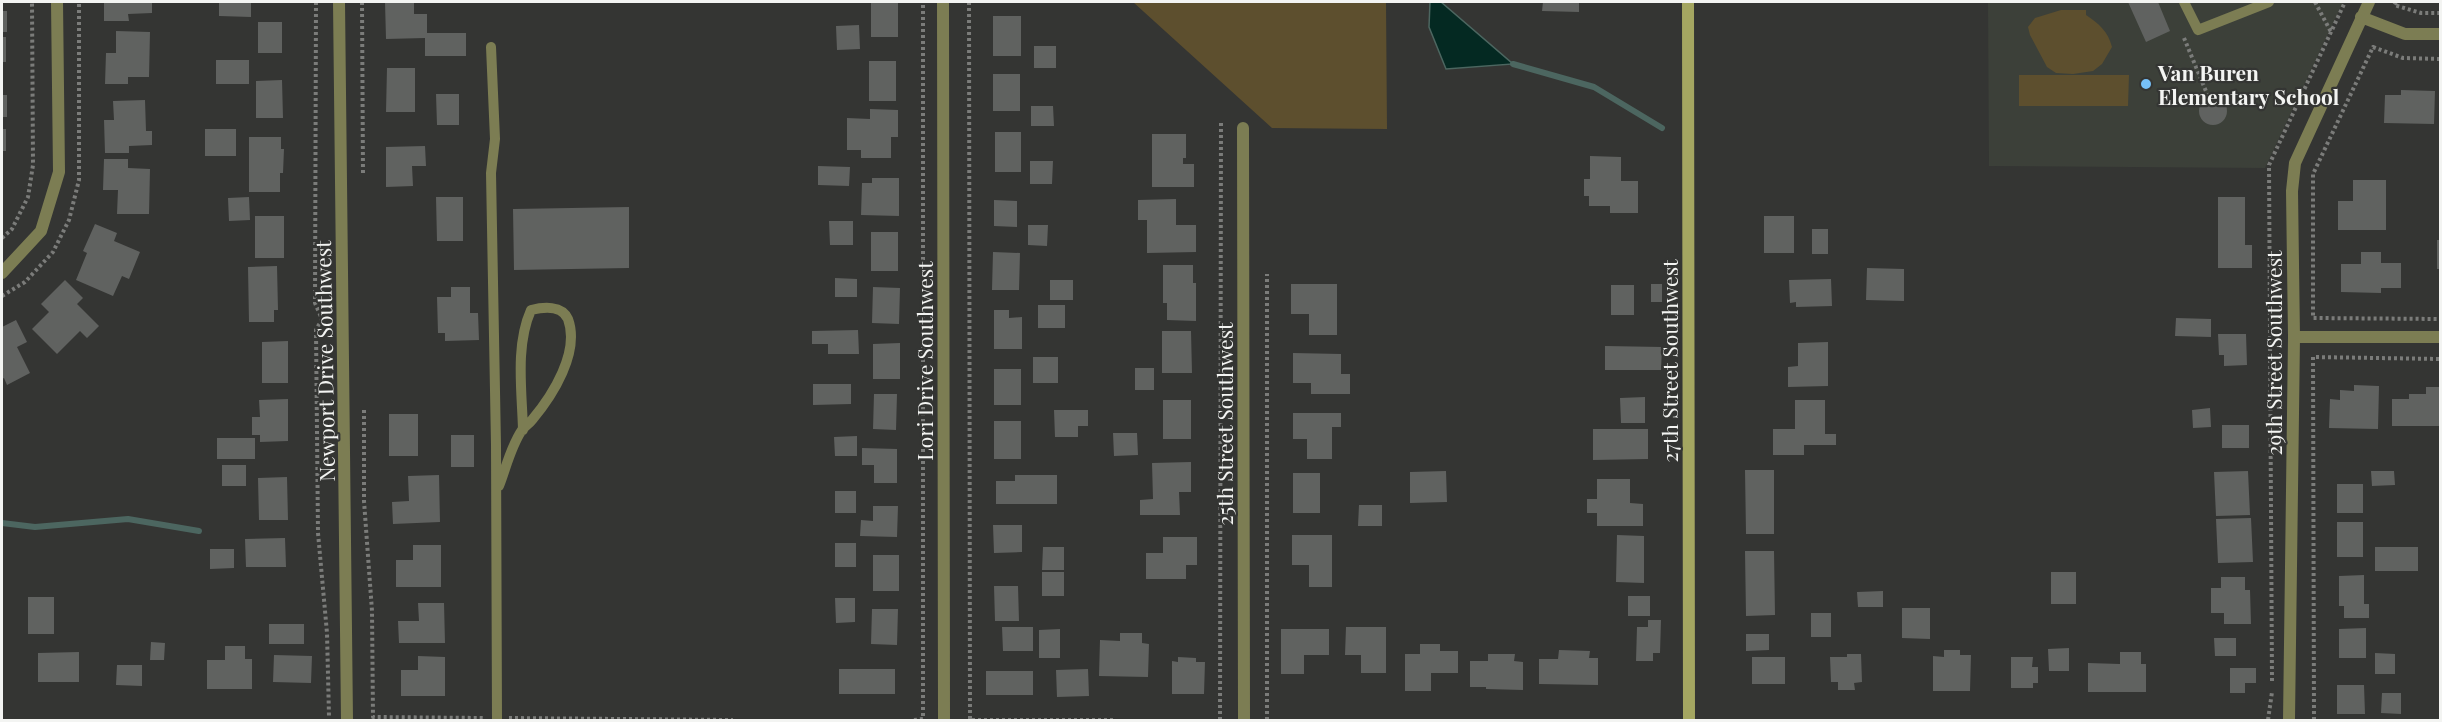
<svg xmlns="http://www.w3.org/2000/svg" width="2442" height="722" font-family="'Playfair Display',serif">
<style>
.built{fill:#3c4039}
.green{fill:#5d4f2e}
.water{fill:#042922;stroke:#4c6660;stroke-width:1.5}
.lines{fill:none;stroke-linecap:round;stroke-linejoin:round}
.stream{stroke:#4c6660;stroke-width:6}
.building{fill:#606260}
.path{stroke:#7b7c7a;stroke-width:4;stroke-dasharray:3 3;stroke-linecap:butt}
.lane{stroke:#7c7d53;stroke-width:10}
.street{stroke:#7c7d53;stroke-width:12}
.secondary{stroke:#a4a661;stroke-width:12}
.poi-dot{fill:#76c0f7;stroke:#343533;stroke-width:2}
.labels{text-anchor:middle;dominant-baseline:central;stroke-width:4.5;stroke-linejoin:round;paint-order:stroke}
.poi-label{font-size:21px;font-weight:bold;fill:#f3f4f2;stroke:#343533;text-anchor:start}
.street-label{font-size:21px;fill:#f3f4f2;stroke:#343533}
</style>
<rect width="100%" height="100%" fill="#343533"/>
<path class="built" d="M1988,2H2343L2265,168L1989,166Z"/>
<path class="green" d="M1133,2H1386L1387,129L1272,128Z
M2061,10H2086V15C2099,24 2108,31 2112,47L2102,64L2093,71L2073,74L2056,73L2047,67L2030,35L2028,27L2035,18Z
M2019,75H2129L2128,106H2019Z"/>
<path class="water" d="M1430,2H1441L1513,64L1446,69L1429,27Z"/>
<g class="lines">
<path class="stream" d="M1513,64L1594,87L1662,128
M2,523L35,527L128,519L199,531"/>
</g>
<path class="building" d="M104,2H152V13L128,14L129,21H104Z
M219,2H251V17L219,16Z
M385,2H414V14H427V33H466V56H425V38L386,39Z
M871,2H898V37H871Z
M1543,2H1579V12L1542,11Z
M2128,2H2158L2170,31L2146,42Z
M2,11H7V32H2Z
M993,16H1021V56H993Z
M258,22H282V53H258Z
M859,25L860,49L837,50L836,26Z
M116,31L150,32L149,77H128V84H105L106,53H116Z
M2,37H6V62H2Z
M1034,46H1056V68H1034Z
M216,60H249V84H216Z
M869,61H896V101H869Z
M387,68H415V112H386Z
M993,74H1020V111H993Z
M282,80L283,118H256V81Z
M2401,90L2435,91L2434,124L2384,123L2385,95H2401Z
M436,94H459V125H437Z
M2,95H7V117H2Z
M2199 111a14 14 0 1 1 28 0a14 14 0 1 1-28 0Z
M145,100L146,131H152V145L129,146V153H105L104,120H114L113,101Z
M1031,106H1053L1054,126H1031Z
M870,109L898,110V137H891V158H861V150H847V118L870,119Z
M2,129H6V151H2Z
M205,129H236V156H205Z
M995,132H1021V172H995Z
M1152,134H1186V158H1183V164H1194V187H1152Z
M249,137H281V149H284L283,173H280V192H249Z
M425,146L426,166H412L413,186L386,187V147Z
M1590,156L1621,157V181H1638V213H1610V206H1589V196H1584V179H1590Z
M104,159H128V168L150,169L149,214H117L118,190H103Z
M1030,161H1053L1052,184H1030Z
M818,166L850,167L849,186L818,185Z
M872,178H899V216L861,215L862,183H872Z
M2353,180H2386V230H2338V201H2353Z
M249,197L250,220L229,221L228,198Z
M436,197H463V241H437Z
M2218,197H2245V245H2252V268H2218Z
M1176,199V225H1196V252L1147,253V220H1138V200Z
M994,200L1017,201V227L994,226Z
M629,207V268L514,270L513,209Z
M255,216H284V258H255Z
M1764,216H1794V253H1764Z
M829,221H853V245H830Z
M95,224L117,233L114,241L140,252L129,279L122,276L113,296L76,280L87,253L83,251Z
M1028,225H1048L1047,246L1028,245Z
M1812,229H1828V254H1812Z
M871,232H898V271H871Z
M2437,240H2440V269H2437Z
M993,252L1020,253L1019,290H992Z
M2361,252H2381V263H2401V288H2381V293L2341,292V264H2361Z
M1163,265H1193V283H1196V321L1167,320V303H1163Z
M277,266L278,310H274V322H249L248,267Z
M1867,268L1904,269V301L1866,300Z
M835,278L857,279V297H835Z
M1831,279L1832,306L1796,307V302L1790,303L1789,280Z
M65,280L83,298L77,304L99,326L87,338L80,331L57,354L32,329L49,312L41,304Z
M1050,280H1073V300H1050Z
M1291,284H1337V335H1309V314H1291Z
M1651,284H1662V302H1651Z
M1611,285H1634V315H1611Z
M451,287H470V313H478L479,340L445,341V333H438L437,297H451Z
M873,287L900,288L899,324L872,323Z
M1038,305H1065V328H1038Z
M994,310H1009V318L1022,317V349H994Z
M2176,318L2211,319V337L2175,336Z
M16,320L27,342L17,347L30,373L7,385L4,378L2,379V327Z
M858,330L859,354H828V344H812V331Z
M1162,331H1191L1192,373H1162Z
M2218,334H2246L2247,365L2224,366V355H2219Z
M288,341V383H262V342Z
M1828,342V386L1788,387V367L1798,366V343Z
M900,343V379H873V344Z
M1605,346L1662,347L1661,370H1605Z
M1293,353L1341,354V374H1350V394H1311V383H1293Z
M1033,357H1058V383H1033Z
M1135,368H1154V390H1135Z
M994,369H1021V405H994Z
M813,384H851V404L813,405Z
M2354,385L2379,386L2378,429L2329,428L2330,399L2340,400V390L2354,391Z
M2426,387H2440V426H2392V399H2409V394H2426Z
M874,394H897L896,430L873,429Z
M1645,397V423H1621L1620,398Z
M288,399V441L260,442V435H252V417H260L259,400Z
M1163,400H1191V439H1163Z
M1795,400H1825V434H1836V445H1804V455H1773V429H1795Z
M2210,408L2211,427L2193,428L2192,410Z
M1054,410H1088V426H1078V437H1055Z
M1293,413H1341V427H1332V459H1307V439H1293Z
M389,414H418V456H389Z
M994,421H1021V459H994Z
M2222,425H2249V448H2222Z
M1593,429H1648V459L1593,460Z
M1113,433H1137L1138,455L1114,456Z
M451,435H474V467H451Z
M857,436V456H835L834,437Z
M217,438H255V459H217Z
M862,448L897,449V483H874V465H862Z
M1191,462V492H1179L1180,515H1140V500L1153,499L1152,463Z
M222,465H246V486H222Z
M1745,470H1774V534H1746Z
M1446,471L1447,502L1410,503V472Z
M2248,471L2250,515L2216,516L2214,472Z
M2371,471H2394L2395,485L2372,486Z
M1293,473H1320V513H1293Z
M439,475L440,522L393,524L392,502L409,501L408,476Z
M1015,475H1057V504H996V481H1015Z
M287,477L288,520H259L258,478Z
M1597,479H1630V503L1643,504V526H1597V513H1587V499H1597Z
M2337,484H2363V513H2337Z
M835,491H856V513H835Z
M1359,505H1382V526H1358Z
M873,506H898L897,537L860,536L861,520L873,521Z
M2251,518L2253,562L2218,563L2216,519Z
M2337,522H2363V557H2337Z
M993,525H1022V552L994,553Z
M1292,535H1332V587H1309V565H1292Z
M1617,535L1644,536V583L1616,582Z
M1163,537H1197V565H1186V579H1146V553H1163Z
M285,538L286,567H246L245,539Z
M835,543H856V567H835Z
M413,545H441V587H396V560H413Z
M1043,547H1064V570H1042Z
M2375,547H2418V571H2375Z
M210,549H234V568L210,569Z
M1745,551H1774L1775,615L1746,616Z
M873,555H899V591H873Z
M1042,572H1064V596H1042Z
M2051,572H2076V604H2051Z
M2364,575V604H2369V618H2344V606H2339V576Z
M2221,577H2245V590H2250L2251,624H2224V613H2211V588H2221Z
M994,586H1018L1019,621H995Z
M1883,591V607H1858L1857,592Z
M1628,596H1650V616H1628Z
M28,597H54V634H28Z
M835,598H855V622L836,623Z
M418,603H444L445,643H399L398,621H419Z
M1902,608H1930V639L1902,638Z
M872,609H898L897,645L871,644Z
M1811,613H1831V637H1811Z
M1648,620H1661L1660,653H1653V661H1636L1637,627H1648Z
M269,624H304V644H269Z
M1002,627H1033V651H1003Z
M1346,627H1386V673H1361V655H1345Z
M2366,628V658H2339V629Z
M1060,629V658H1039V630Z
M1281,629H1329V655H1304V674H1281Z
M1120,633H1142V643L1149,644L1148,677L1099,676L1100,640L1120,641Z
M1746,634H1769V650L1746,651Z
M2214,638H2236V656H2215Z
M151,642L165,643L164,660H150Z
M1420,644H1440V651H1458V673H1431V691H1405V654H1420Z
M225,646H245V659H252V689H207V660H225Z
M2069,648V671H2049L2048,649Z
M1559,650L1590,651L1589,658H1598V685L1539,684V659H1558Z
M1944,650H1960V655H1971L1970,691H1933V656L1944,657Z
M79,652V682H38V653Z
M2120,652H2141V664H2146V692H2088V663L2120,664Z
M2375,653L2395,654V674H2375Z
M1488,654H1515L1514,661L1523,662V690L1486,689V687H1470V661H1488Z
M1847,654H1861L1862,682L1854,683L1855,690H1838V682H1831L1830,657H1847Z
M274,655L312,656L311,683L273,682Z
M418,656L445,657V696H401V670H418Z
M1178,657L1196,658V662H1205L1204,694H1172V661L1178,662Z
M1752,657H1785V684H1752Z
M2011,657H2033L2032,667H2038V683H2033V688H2011Z
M117,665H142V686L116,685Z
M2230,668H2256V683H2245V693H2230Z
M839,669H895V694H839Z
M1088,669L1089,696L1057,697L1056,670Z
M986,671H1033V695H986Z
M2337,685H2364L2365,714H2337Z
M2382,693H2401V714L2381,713Z"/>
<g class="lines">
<path class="path" d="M316,2L315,303L322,319L316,330L318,533L327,633L329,716
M362,2L363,175
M969,2L970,720H1114
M2315,2L2331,32
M2396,2L2394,5L2421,13H2440
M2184,38L2208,96
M2440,59L2403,58L2373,47L2313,174V318L2440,319
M2,238L12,229L28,197L33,165L32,2
M2,296L25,282L53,252L69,220L79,180V2
M364,410V501L372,611L373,717L483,718
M2272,681L2269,165L2345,2
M509,718L733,720
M914,720L923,719V2
M1220,720L1221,123
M1267,720V274
M2268,720L2272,692
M2314,720L2313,357L2440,359"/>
<path class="lane" d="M2184,2L2198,30L2269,2
M491,47L495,139L491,173L496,445L497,720
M499,486C506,468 511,446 522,430C525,426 529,424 532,420C553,395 580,352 568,319C562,305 543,307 531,310C515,346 522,391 523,430"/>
<path class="street" d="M339,2L347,720
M943,2L944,720
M2361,17L2405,34H2440
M1243,128L1244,720
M2,273L41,231L59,172L57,2
M2294,337H2440
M2289,720L2294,337L2292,191L2295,163L2369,2"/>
<path class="secondary" d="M1688,2L1689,720"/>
</g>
<circle class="poi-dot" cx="2146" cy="84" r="6"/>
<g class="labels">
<g class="poi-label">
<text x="2158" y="72">Van Buren<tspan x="2158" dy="24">Elementary School</tspan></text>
</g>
<g class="street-label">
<text transform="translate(2273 353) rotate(-90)">29th Street Southwest</text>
<text transform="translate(324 361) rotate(-91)">Newport Drive Southwest</text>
<text transform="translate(924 361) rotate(-90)">Lori Drive Southwest</text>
<text transform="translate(1669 361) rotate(-90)">27th Street Southwest</text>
<text transform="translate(1224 424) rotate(-90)">25th Street Southwest</text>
</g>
</g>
<rect width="2442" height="722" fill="none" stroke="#f3f4f2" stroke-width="6"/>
</svg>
